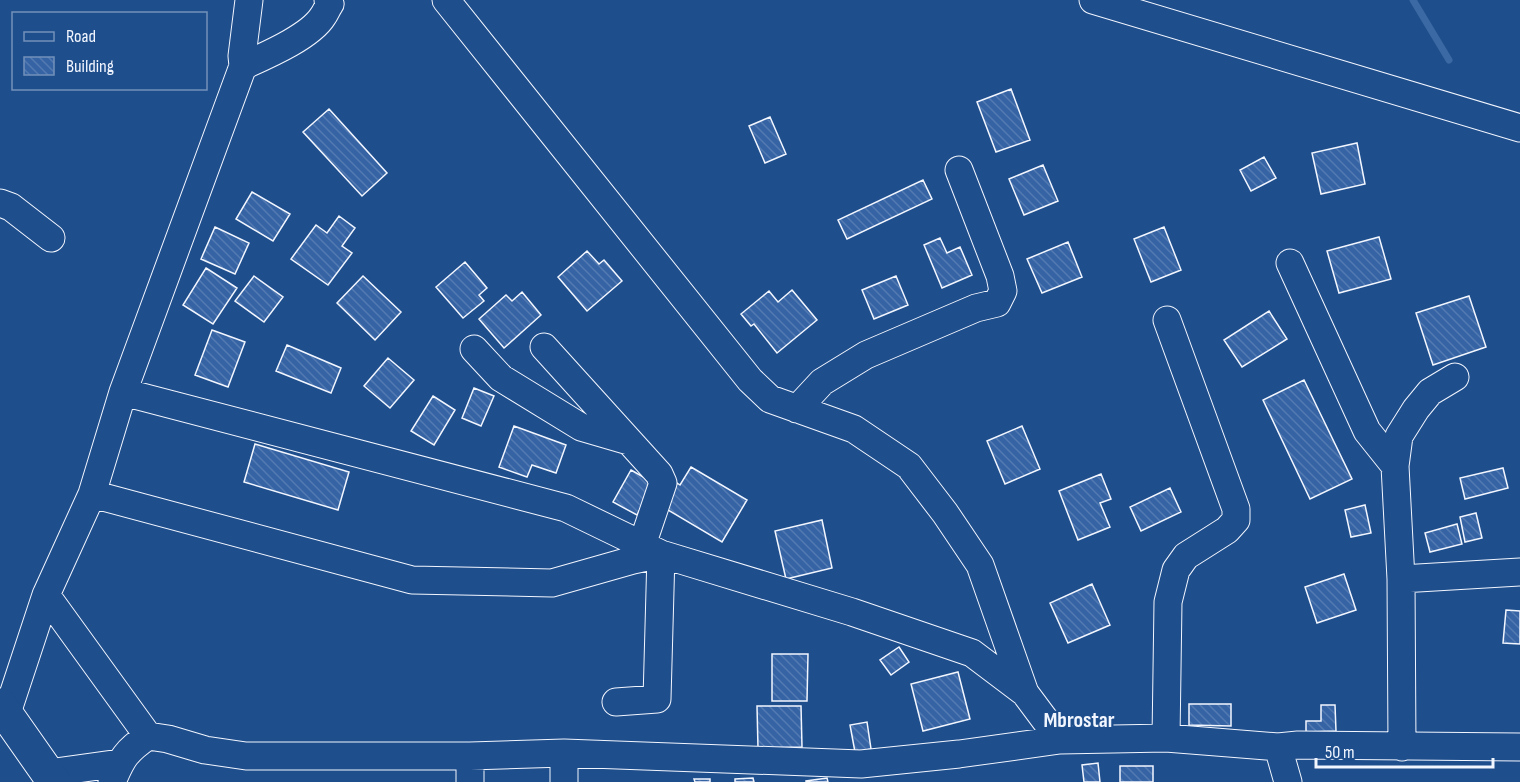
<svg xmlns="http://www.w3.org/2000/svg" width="1520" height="782" font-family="'Sofia Sans Condensed',sans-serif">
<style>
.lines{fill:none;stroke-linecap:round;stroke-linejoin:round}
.stream{stroke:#3b69a3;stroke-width:7}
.building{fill:url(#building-back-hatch);stroke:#f2f6ff;stroke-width:1.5}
.minor-casing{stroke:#f2f6ff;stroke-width:29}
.major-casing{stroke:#f2f6ff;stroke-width:35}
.minor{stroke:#1f4e8c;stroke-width:27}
.major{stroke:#1f4e8c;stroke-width:33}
.labels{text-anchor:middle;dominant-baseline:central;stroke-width:4.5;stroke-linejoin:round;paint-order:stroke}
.quarter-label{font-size:22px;font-weight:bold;fill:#f2f6ff;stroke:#1f4e8c}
</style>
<defs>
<pattern id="building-back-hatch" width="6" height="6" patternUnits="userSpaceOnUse" patternTransform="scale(1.5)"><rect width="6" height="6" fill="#3563a3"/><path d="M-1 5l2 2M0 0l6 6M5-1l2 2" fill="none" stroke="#537ab1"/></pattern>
</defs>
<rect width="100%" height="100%" fill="#1f4e8c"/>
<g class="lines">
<path class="stream" d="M1413,0L1449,60"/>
</g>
<path class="building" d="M1011,89L1030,140L996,152L977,102Z
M329,109L387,173L362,196L303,132Z
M770,117L786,154L765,163L749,126Z
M1357,143L1365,184L1321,194L1312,153Z
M1264,157L1276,178L1251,191L1240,170Z
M1043,165L1058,201L1024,215L1009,179Z
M923,180L932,199L847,239L838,220Z
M252,192L290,214L273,241L236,219Z
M339,216L355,228L342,246L352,253L328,285L291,259L316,225L327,233Z
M215,227L249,243L235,274L201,259Z
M1164,227L1181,270L1151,282L1134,239Z
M1379,237L1391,279L1339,293L1327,251Z
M940,238L947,253L960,247L972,275L942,288L924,245Z
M1068,242L1082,277L1042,293L1027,259Z
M587,251L599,264L604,260L622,281L587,311L558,277Z
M465,262L487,288L479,295L484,301L463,318L436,287Z
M206,268L237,288L213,324L183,305Z
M254,276L283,297L264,322L235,301Z
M363,276L401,312L375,340L337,303Z
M896,276L908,305L874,319L862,290Z
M792,290L817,320L777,353L754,324L751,326L741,314L769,291L778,302Z
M522,292L541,315L504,348L479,319L506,295L512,301Z
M1469,296L1486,347L1433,365L1416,313Z
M1269,311L1287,339L1242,367L1224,340Z
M212,330L245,342L228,387L195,375Z
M287,345L341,368L331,393L276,371Z
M388,358L414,380L390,408L364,386Z
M1304,380L1352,479L1310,499L1263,400Z
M474,388L494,396L481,426L462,418Z
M433,396L455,410L434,445L411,431Z
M514,426L566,445L556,473L532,465L527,477L499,467Z
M1022,426L1040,469L1005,484L987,441Z
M255,444L349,472L338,510L244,482Z
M691,467L747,500L722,542L663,507L677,483L680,485Z
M1503,468L1508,488L1465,499L1460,478Z
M631,470L654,483L637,515L613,502Z
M1101,474L1111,499L1100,503L1110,527L1078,540L1059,491Z
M1170,488L1181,512L1141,531L1130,507Z
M1365,505L1371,533L1351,537L1345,510Z
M1476,513L1482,538L1465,542L1460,517Z
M822,520L832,568L786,579L775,531Z
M1457,524L1462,544L1430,552L1425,533Z
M1344,574L1356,610L1317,623L1305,587Z
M1092,584L1110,625L1068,643L1050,603Z
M1506,610L1520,611V644L1503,643Z
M899,647L909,662L891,675L880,660Z
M772,654H808L807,701H772Z
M958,672L970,719L923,731L911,684Z
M1189,704H1231V726L1189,725Z
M1321,705H1335L1336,731L1306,732V721H1321Z
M757,706H801L802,747L758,748Z
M867,722L871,749L855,752L850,725Z
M1098,763L1100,782H1084L1082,765Z
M1120,766H1153V782H1120Z
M753,778L754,782H735V779Z
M827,778L828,782H806V781Z
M694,779H710V782H695Z"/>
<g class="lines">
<defs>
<path id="minor" d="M446,0L750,380L770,399L854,429L909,466L945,513L980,565L1025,693
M1093,0L1520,128
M243,66C265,56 310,37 323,16C326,12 327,8 330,4L328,0
M0,203L11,207L51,238
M1290,263L1367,431L1395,466
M544,347L659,474L663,483L642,545
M474,349L501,378L581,427L629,441
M123,392L566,508L661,554L852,612L972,653L1025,693L1060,740
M797,409L822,382L866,355L976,308L997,303L1003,291L1000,276L959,170
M92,494L412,580L552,583L633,560L661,554L657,699L616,702
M1401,579L1520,572
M46,595L148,736
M7,713L46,595L92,494L123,392L243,66L242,56L249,0
M1166,738L1168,602L1176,570L1186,556L1227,530L1236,520V509L1167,320
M1278,747L1288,782
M1402,747L1401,579L1395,466L1399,436L1416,409L1430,392L1455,377
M48,773L120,763
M112,782C122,758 126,751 148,736L168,739L205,750L246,756H470L564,753L861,764L959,754L1060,740L1166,738L1278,747L1298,745L1520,747
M470,782V756
M564,782V753"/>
<path id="major" d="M0,705L54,782"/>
</defs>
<use href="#minor" class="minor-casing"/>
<use href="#major" class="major-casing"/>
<use href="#minor" class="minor"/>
<use href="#major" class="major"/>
</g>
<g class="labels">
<g class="quarter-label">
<text x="1079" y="720">Mbrostar</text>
</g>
</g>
<rect x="12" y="12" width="195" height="78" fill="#1f4e8c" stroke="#7391ba" stroke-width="1.5"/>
<rect x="24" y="32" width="30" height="9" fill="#1f4e8c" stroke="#7391ba" stroke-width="1.5"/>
<text x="66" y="42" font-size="18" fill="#f2f6ff">Road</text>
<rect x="24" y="57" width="30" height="18" fill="url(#building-back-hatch)" stroke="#7391ba" stroke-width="1.5"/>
<text x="66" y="72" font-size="18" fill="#f2f6ff">Building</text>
<path d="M1316 758v9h177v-9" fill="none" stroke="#f2f6ff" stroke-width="3"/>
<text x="1325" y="758" font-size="18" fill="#f2f6ff" stroke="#1f4e8c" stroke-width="4.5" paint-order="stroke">50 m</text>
</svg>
